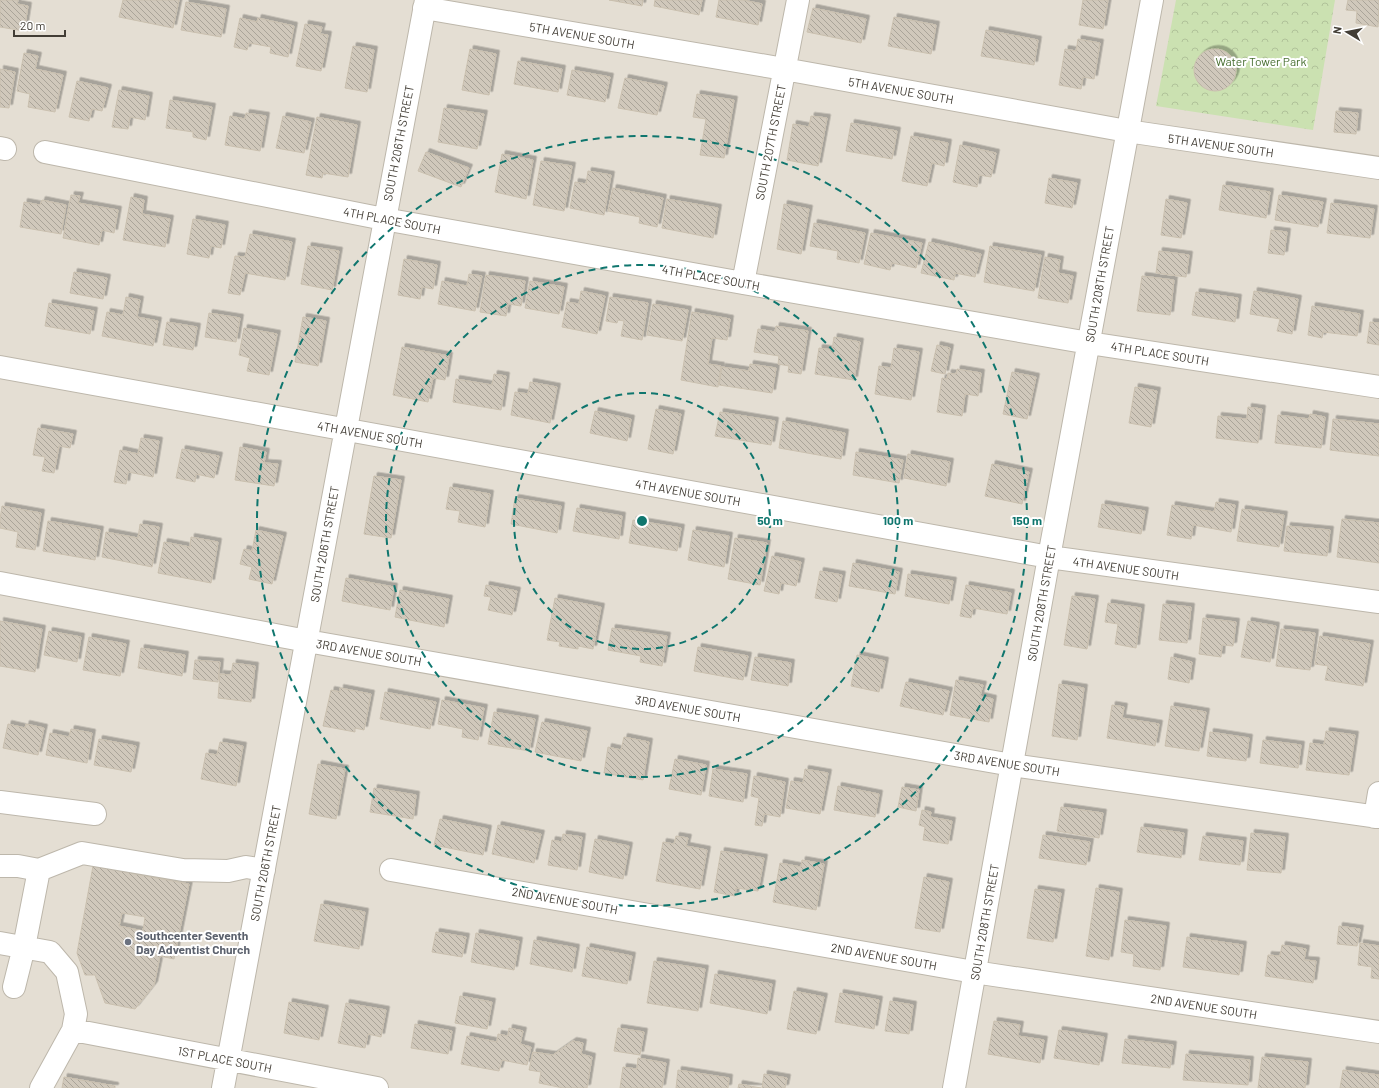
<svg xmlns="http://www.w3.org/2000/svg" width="1379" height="1088" font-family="Barlow,sans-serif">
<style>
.residential{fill:#e4ded3}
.park{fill:url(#park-crowns)}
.building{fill:url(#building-back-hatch);stroke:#cac0af;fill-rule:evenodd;filter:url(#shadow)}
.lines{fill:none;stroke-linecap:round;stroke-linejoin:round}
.minor-casing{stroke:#bdb7ab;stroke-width:24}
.minor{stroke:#fff;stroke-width:22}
.ring{fill:none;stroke:#0f766e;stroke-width:2;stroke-dasharray:7 5}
.worship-dot{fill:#6b7280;stroke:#fff;stroke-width:1.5}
.labels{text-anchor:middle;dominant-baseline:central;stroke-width:4;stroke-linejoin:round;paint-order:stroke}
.street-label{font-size:12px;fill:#423d35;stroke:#fff}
.park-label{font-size:12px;fill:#466d2f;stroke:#fff}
.worship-label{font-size:12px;font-weight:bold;fill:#5b616d;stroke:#fff;text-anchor:start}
.centre{fill:#0f766e;stroke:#fff;stroke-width:2}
.ring-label{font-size:12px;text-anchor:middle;font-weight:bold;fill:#0f766e;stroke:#fff;stroke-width:4;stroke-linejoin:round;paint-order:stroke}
</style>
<defs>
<pattern id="park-crowns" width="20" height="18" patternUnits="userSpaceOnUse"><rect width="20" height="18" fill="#cbe1b1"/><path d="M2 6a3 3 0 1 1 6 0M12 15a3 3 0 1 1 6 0" fill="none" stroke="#b0c299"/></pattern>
<pattern id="building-back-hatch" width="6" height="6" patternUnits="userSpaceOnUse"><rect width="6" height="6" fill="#d0c8bb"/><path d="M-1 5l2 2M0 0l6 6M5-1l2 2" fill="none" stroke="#aaa499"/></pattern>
<filter id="shadow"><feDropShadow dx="3.5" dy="-3.5" stdDeviation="0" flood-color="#0004"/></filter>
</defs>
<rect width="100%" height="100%" fill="#f0ede4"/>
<path class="residential" d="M0,0H1379V1088H0Z"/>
<path class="park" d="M1176,0H1335L1313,130L1156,106Z"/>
<path class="building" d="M0,0H18L17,4L28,6L24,31L0,27Z
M123,0H179L173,28L119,17Z
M609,0H643L642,6Z
M655,0H702L699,15L654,6Z
M719,0H743L762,4L758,25L716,17Z
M1083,0H1108L1103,29L1079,25Z
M1348,0H1379L1378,27L1356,23L1357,11L1346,10Z
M186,2L226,9L221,37L181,30Z
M813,8L866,19L861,43L807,32Z
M894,17L936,25L931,54L888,46Z
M240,18L257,22L258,18L294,26L288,57L270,53L271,47L249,43L247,50L234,47Z
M305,24L322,27L320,34L328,35L321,71L296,66Z
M986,30L1038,40L1034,65L981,56Z
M1078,39L1100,43L1094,79L1083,77L1081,89L1059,85L1065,49L1076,51Z
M353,46L374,50L367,92L345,88Z
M1194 70a21 21 0 1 1 42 0a21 21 0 1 1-42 0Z
M470,49L496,54L489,95L462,90Z
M24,53L38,56L35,69L63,75L55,112L28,107L30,94L17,91Z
M518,61L562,69L558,92L514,84Z
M0,69L15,72L9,108L0,107Z
M572,70L610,77L605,102L567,95Z
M625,78L664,86L657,115L618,108Z
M77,81L108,88L102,111L92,109L89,121L69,117Z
M119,90L149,96L145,120L130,117L128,129L112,127Z
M697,94L734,100L724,158L700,155L706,119L693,117Z
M170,100L212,107L206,140L193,137V132L166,128Z
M444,108L484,114L477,149L438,142Z
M1336,111L1358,113L1356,134L1334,132Z
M246,113L266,116L260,151L225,145L230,116L245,119Z
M283,116L311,122L304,153L276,148Z
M811,116L827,118L818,166L787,160L793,124L809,127Z
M317,117L357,125L348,177L323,173L322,178L306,175Z
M851,123L897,131L892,159L846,151Z
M911,136L948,143L944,166L932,163L927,186L902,181Z
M960,145L996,153L991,177L979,175L977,187L953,182Z
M426,152L469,168L461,187L418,171Z
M502,154L533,160L526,199L495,192Z
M541,161L572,166L564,211L533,205Z
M588,171L611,175L604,215L570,208L575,182L586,184Z
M1049,178L1077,183L1072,208L1045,203Z
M1223,185L1270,192L1266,218L1219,210Z
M613,188L663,198L657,227L639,223L640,217L608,211Z
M71,195L80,196L78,203L118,210L114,233L102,230L99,245L63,238Z
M1279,195L1323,202L1318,227L1275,220Z
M131,197L144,200L142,214L170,219L165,247L123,240Z
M667,199L718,208L713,238L662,228Z
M1166,199L1187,203L1181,238L1161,235Z
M42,200L66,205L61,234L20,227L24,202L40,205Z
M1331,203L1374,209L1370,238L1327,233Z
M784,204L809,209L801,254L777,249Z
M193,219L225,225L221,248L211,246L209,258L187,254Z
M814,223L865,233L859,263L837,259L838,251L810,246Z
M1271,230L1287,232L1284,255L1268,253Z
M871,233L922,243L916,268L892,263L890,270L864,264Z
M250,234L292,242L285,280L245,273L240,295L228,293L235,256L245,257Z
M929,242L981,254L975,277L955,273L954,280L921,273Z
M308,246L339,251L332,290L301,284Z
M990,246L1041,255L1034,291L984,282Z
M1159,251L1189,255L1186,277L1156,273Z
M1045,257L1060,260L1058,273L1073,276L1068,303L1038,298Z
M404,259L437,265L433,289L422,287L420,299L398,295Z
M74,272L107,278L103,299L70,293Z
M469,274L482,276L475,311L438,304L442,281L467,286Z
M486,275L525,281L521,306L508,304L506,316L480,312Z
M1142,276L1174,280L1170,315L1137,311Z
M530,281L564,287L559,314L525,308Z
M581,291L605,296L597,334L562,327L567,302L579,304Z
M1254,291L1298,299L1292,334L1277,331L1280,319L1250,314Z
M1196,292L1238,298L1235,322L1192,315Z
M126,297L140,300L137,317L158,321L153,346L102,336L107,312L123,315Z
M610,297L648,303L642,340L621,336L624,321L618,320L617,323L606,321Z
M49,303L94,311L90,334L45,326Z
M653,304L688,310L682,341L647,335Z
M1312,306L1360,314L1357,336L1323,332L1322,338L1308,335Z
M692,312L730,319L727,340L712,338L708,364L721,366L718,387L681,380Z
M209,313L240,318L236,342L205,337Z
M303,317L326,321L318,366L295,362Z
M167,322L197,327L193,350L163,345Z
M1370,322L1379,323V345L1367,343Z
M776,326L808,331L801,374L788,372L789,366L778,364L779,356L754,352L758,329L775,332Z
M244,328L277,334L269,375L247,371L250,358L239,355Z
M834,337L860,342L854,380L815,374L819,348L832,350Z
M937,345L950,348L945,374L931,371Z
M402,347L449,356L445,380L433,378L428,402L393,395Z
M894,348L919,352L911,400L875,394L879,366L891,368Z
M750,364L776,368L772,393L719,385L722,367L749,371Z
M957,369L981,373L978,396L965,394L962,416L937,412L942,378L947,379L948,373L956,374Z
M1012,372L1036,377L1027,419L1003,414Z
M494,374L506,376L501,410L453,402L456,379L492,385Z
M530,382L557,387L550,423L511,415L515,392L528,394Z
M1135,387L1157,391L1151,427L1129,423Z
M1248,407L1262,409L1258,443L1216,438L1218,416L1247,419Z
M656,409L681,414L673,454L648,449Z
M595,411L631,419L627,441L590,433Z
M720,412L775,421L771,445L715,436Z
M1310,414L1325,417L1321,448L1275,443L1278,415L1309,419Z
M1333,419L1379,424V456L1330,450Z
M783,421L845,433L841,459L779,448Z
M38,428L73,434L70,448L59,446L54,473L42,471L45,457L33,455Z
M141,438L159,441L153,477L128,472L126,484L114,482L120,450L138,454Z
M240,447L266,452L264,463L278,464L274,486L235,480Z
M182,449L219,456L214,478L196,474L195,482L176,478Z
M856,452L903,460L899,483L853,475Z
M908,454L950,462L946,486L904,478Z
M992,464L1029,472L1022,504L985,496Z
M374,476L401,480L391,538L364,534Z
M450,487L490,494L485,527L458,522L460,511L446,509Z
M515,498L561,506L557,533L511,524Z
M1216,502L1235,505L1231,532L1193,525L1191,539L1167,535L1172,505L1214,512Z
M1102,504L1145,511L1141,534L1098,527Z
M2,506L41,513L35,550L16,547L18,532L0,528V519Z
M577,508L622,516L619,539L573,531Z
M1242,509L1284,515L1279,547L1237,541Z
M1342,519L1379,523V563L1337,557Z
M633,520L681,528L677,551L629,543Z
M48,521L100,530L95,560L43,551Z
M140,524L159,527L152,567L102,557L106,532L138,538Z
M1287,526L1330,530L1327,556L1284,551Z
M256,530L283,536L272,584L249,579L252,567L240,564L244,549L252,551Z
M693,530L729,536L724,567L688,560Z
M191,537L218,542L211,583L158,573L164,542L190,547Z
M735,538L767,543L760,585L728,579Z
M772,556L801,562L796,586L781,583L779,594L764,591Z
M853,563L899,572L895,594L849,586Z
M820,571L842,575L837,602L815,598Z
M908,574L953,581L949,604L905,596Z
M346,578L394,587L390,610L342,601Z
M486,585L517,591L512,615L488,610L491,597L484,596Z
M966,585L1011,593L1007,614L973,608L971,618L960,616Z
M400,590L449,599L444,627L395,617Z
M1072,596L1095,599L1087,649L1064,645Z
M555,598L601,607L593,649L578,646V649L559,646L560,642L547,640Z
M1108,603L1141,608L1136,648L1115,644L1118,624L1105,622Z
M1163,604L1191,607L1187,643L1159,640Z
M1203,618L1236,622L1233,646L1222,645L1221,657L1199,654Z
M0,621L42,629L35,672L0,666Z
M1248,621L1276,626L1270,662L1241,657Z
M612,628L667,636L662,666L640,662L641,656L608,650Z
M1281,629L1315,633L1310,670L1276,666Z
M49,631L81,637L77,662L44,655Z
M1320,636L1370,644L1363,686L1325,680L1328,666L1315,664Z
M89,637L126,644L120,676L83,670Z
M698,647L748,656L743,680L694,671Z
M141,648L185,655L182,676L138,668Z
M857,655L885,661L879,692L851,686Z
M755,657L791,663L788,686L751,680Z
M1171,657L1192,662L1189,683L1168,679Z
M195,660L220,662L218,682L193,679Z
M233,663L255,666L251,702L218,698L220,674L231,675Z
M956,680L983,685L980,696L993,699L989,722L950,715Z
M906,682L949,691L943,715L900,706Z
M1059,684L1084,688L1077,740L1052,736Z
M340,688L371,694L364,730L355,728V732L323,726L331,690L340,692Z
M385,692L436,702L430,729L380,719Z
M442,700L484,708L478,740L462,737L463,729L438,724Z
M1112,705L1124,707L1122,718L1159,724L1155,746L1107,738Z
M1171,706L1206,712L1199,751L1165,746Z
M494,712L535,719L529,751L488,744Z
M542,722L587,731L581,761L535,752Z
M8,724L25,728L26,724L44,728L38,755L3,748Z
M71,729L92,733L87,763L46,755L50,733L69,737Z
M1326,731L1355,735L1349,775L1306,770L1310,743L1324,745Z
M1210,732L1249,738L1246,761L1207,756Z
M624,737L649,742L643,780L604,773L608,747L621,750Z
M99,739L136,746L131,772L94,765Z
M1263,740L1301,745L1298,768L1260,763Z
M220,742L243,746L236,786L201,779L206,753L217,755Z
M675,759L706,765L701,795L669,789Z
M318,764L345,769L336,819L309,814Z
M713,769L747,774L743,802L709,796Z
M805,769L828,773L820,814L786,808L791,781L803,783Z
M754,776L785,782L780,817L764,814L762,826L755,825L759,798L751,796Z
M838,786L879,794L875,817L834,810Z
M902,787L919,790L916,811L898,807Z
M374,788L416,795L413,819L370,812Z
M1061,807L1103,813L1099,838L1057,831Z
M922,810L931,812L930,817L952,821L948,844L923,840L925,827L919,825Z
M440,819L488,829L483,855L434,845Z
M498,825L541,834L534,863L492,854Z
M1141,827L1184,833L1181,858L1137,852Z
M1251,833L1285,837L1281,873L1247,870Z
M563,834L582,837L577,870L548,865L552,840L562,842Z
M1043,835L1090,842L1086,865L1039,858Z
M676,836L688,838L686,846L707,850L700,889L656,881L663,842L674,844Z
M1203,836L1243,841L1240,865L1199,860Z
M595,839L629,846L623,879L589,872Z
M721,851L764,858L758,891L736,888L735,896L714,892Z
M802,860L824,864L816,910L773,902L780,863L801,867Z
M93,866L189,884L174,959L160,956L154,985L135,1009L105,1003L95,975H85L77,953ZM122,913L145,917L143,931L119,926Z
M924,877L949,882L940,932L915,928Z
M1096,888L1119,892L1109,960L1086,956Z
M1035,889L1061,893L1053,942L1027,938Z
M321,904L365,912L359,949L314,941Z
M1125,920L1166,926L1160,970L1133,966L1134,954L1121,952Z
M1339,926L1360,929L1357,946L1337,944Z
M436,932L466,937L462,957L432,952Z
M476,933L519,941L514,970L471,962Z
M1187,937L1243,945L1239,975L1183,967Z
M534,940L576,948L572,972L530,964Z
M1360,943L1379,946V979L1371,978L1372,967L1358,965Z
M1282,945L1306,949L1304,960L1316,961L1313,983L1265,976L1268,955L1280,956Z
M587,947L632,956L627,984L582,976Z
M654,961L705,969L698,1011L647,1003Z
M715,974L772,984L767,1014L710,1003Z
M794,991L824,997L816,1034L787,1029Z
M840,993L879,1000L874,1029L835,1022Z
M460,996L492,1002L487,1029L455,1023Z
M890,1001L913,1005L909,1034L885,1031Z
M289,1002L325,1009L319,1040L284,1033Z
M346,1003L386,1010L381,1037L368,1034L365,1048L338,1043Z
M994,1021L1020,1025L1018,1036L1044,1040L1040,1063L988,1054Z
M415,1024L452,1031L448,1054L411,1048Z
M509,1028L523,1031L520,1044L531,1047L527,1065L502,1060L499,1071L461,1064L467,1036L497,1042L498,1034L508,1036Z
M618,1028L644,1032L640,1055L614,1051Z
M1059,1030L1104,1037L1099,1065L1054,1058Z
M1125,1039L1173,1045L1170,1068L1122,1063Z
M573,1041L583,1043L581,1054L592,1057L587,1088H563L539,1083L541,1072L529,1070L533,1052L553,1055Z
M1186,1054L1250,1060L1248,1085L1183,1080Z
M1262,1057L1308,1062L1305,1088H1258Z
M638,1058L666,1063L662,1088H620L623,1067L637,1069Z
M678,1070L729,1078L728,1088H676Z
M1343,1070L1379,1075V1088H1340Z
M764,1074L787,1078L785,1088H762Z
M64,1077L115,1086V1088H62Z
M739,1084L761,1088H738Z"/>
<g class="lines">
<defs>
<path id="minor" d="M424,8L784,69L1127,131L1379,168
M0,148L5,149
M45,152L384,219L743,283L1089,343L1379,387
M743,283L798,0
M0,367L1049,557L1379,602
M0,583L307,641L1012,765L1379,817
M0,802L95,814
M1375,817L1379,793
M0,866H18L39,870L24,947L14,987
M39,870L82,853L183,870L228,871L246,867L264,870
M391,870L974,972L1379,1032
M0,943L50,952L67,972L76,1014L73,1030L41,1088
M73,1030L377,1088
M223,1088L426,0
M954,1088L1049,557L1152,0"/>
</defs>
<use href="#minor" class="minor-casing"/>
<use href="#minor" class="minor"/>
</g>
<g class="ring">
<circle cx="642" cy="521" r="128"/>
<circle cx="642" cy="521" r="256"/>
<circle cx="642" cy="521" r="385"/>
</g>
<circle class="worship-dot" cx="128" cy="942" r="4"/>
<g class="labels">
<g class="street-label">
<text transform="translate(582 35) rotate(10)">5TH AVENUE SOUTH</text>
<text transform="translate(901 90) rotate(10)">5TH AVENUE SOUTH</text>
<text transform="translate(770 142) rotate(-79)">SOUTH 207TH STREET</text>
<text transform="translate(398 143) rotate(-79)">SOUTH 206TH STREET</text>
<text transform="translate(1221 145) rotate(8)">5TH AVENUE SOUTH</text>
<text transform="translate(392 220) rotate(11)">4TH PLACE SOUTH</text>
<text transform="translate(711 277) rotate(10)">4TH PLACE SOUTH</text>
<text transform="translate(1099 284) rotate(-80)">SOUTH 208TH STREET</text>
<text transform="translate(1160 353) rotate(9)">4TH PLACE SOUTH</text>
<text transform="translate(370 434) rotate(10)">4TH AVENUE SOUTH</text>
<text transform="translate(688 492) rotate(10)">4TH AVENUE SOUTH</text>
<text transform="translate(324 544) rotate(-80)">SOUTH 206TH STREET</text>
<text transform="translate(1126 568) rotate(8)">4TH AVENUE SOUTH</text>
<text transform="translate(1041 603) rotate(-80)">SOUTH 208TH STREET</text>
<text transform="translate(369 652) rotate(10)">3RD AVENUE SOUTH</text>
<text transform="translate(688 708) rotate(10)">3RD AVENUE SOUTH</text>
<text transform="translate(1007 763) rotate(9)">3RD AVENUE SOUTH</text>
<text transform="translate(265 863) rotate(-79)">SOUTH 206TH STREET</text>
<text transform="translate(565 900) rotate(10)">2ND AVENUE SOUTH</text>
<text transform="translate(984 922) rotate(-80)">SOUTH 208TH STREET</text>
<text transform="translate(884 956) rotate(10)">2ND AVENUE SOUTH</text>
<text transform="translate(1204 1006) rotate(9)">2ND AVENUE SOUTH</text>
<text transform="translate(225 1059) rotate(11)">1ST PLACE SOUTH</text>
</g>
<g class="park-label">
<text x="1261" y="61">Water Tower Park</text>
</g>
<g class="worship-label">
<text x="136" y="935">Southcenter Seventh<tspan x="136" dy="14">Day Adventist Church</tspan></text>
</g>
</g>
<circle cx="642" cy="521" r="6" class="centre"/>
<g class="ring-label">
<text x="770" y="525">50 m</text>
<text x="898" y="525">100 m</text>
<text x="1027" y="525">150 m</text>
</g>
<g transform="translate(1347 32) rotate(280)" stroke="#ffffff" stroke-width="3" paint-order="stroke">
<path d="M0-3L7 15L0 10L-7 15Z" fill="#423d35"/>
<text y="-6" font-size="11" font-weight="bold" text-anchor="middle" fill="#423d35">N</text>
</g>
<path d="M14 30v6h51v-6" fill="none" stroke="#423d35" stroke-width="2"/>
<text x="20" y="30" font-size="12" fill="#423d35" stroke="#ffffff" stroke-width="3" paint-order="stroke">20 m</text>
</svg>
